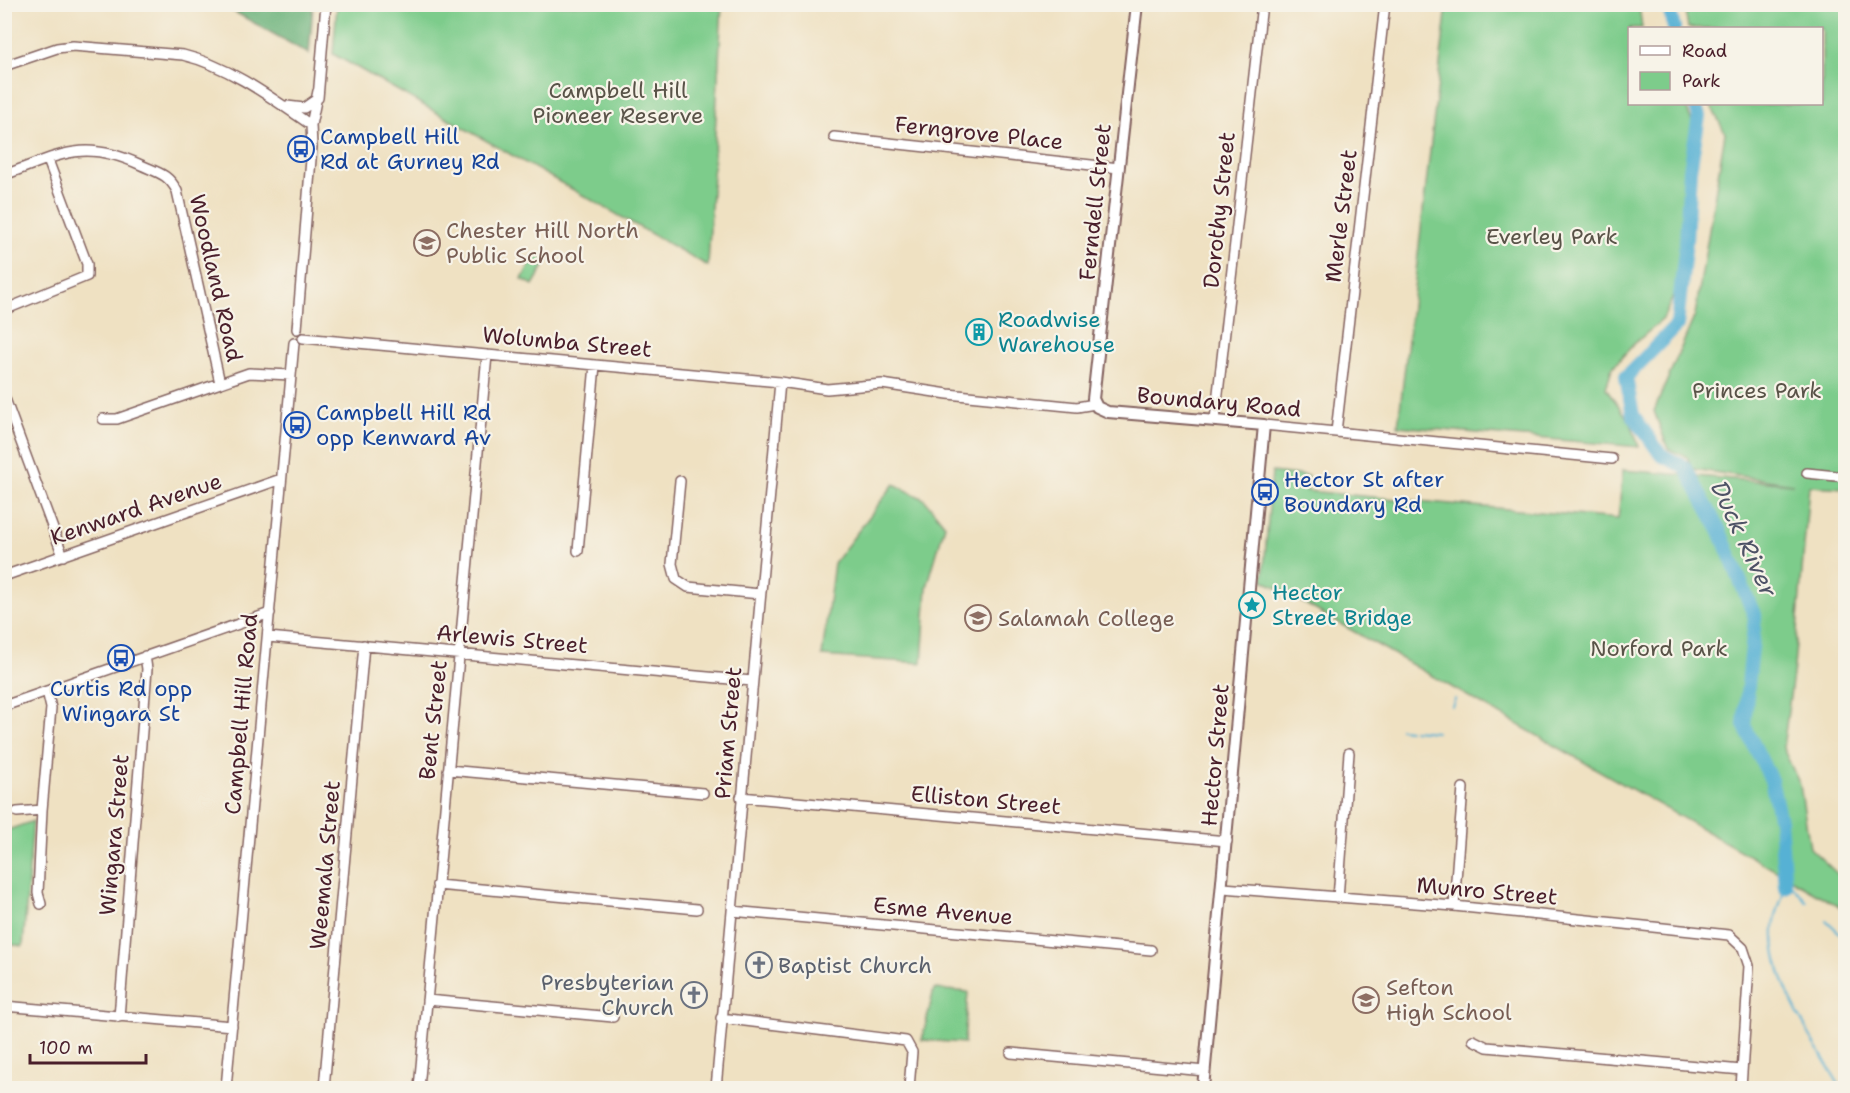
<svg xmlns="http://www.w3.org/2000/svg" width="1850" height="1093" font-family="'Shantell Sans',sans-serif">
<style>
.green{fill:#7dcc8b;stroke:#64765b;stroke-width:1.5}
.forest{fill:#66b077;stroke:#586851;stroke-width:1.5}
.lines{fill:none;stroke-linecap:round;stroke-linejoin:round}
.stream{stroke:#56b1d4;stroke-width:2}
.river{stroke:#56b1d4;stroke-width:14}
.minor-casing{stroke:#846360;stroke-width:12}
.major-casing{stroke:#846360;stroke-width:14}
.minor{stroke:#fff;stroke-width:9}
.major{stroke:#fff;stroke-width:10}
.labels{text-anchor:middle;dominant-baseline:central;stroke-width:4.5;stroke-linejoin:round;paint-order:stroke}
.park-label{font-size:22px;fill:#595348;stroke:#f7f3e8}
.street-label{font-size:22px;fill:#4a1f2b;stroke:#f7f3e8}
.transit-label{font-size:22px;fill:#164399;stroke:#f7f3e8;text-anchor:start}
.education-label{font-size:22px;fill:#785e54;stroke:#f7f3e8;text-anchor:start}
.culture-label{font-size:22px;fill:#0d838f;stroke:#f7f3e8;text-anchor:start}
.worship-label{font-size:22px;fill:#5b616d;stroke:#f7f3e8;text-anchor:start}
.water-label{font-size:24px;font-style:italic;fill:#4e5266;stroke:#f7f3e8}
</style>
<rect width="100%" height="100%" fill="#f7f3e8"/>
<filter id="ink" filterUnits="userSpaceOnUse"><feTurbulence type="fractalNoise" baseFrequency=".0167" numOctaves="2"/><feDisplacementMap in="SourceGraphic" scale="12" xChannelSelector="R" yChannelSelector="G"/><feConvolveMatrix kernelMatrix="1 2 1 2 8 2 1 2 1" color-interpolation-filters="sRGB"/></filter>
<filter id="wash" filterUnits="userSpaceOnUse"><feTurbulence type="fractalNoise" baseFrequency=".008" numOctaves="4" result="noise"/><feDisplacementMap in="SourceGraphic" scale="24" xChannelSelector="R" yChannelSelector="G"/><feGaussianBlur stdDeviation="1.35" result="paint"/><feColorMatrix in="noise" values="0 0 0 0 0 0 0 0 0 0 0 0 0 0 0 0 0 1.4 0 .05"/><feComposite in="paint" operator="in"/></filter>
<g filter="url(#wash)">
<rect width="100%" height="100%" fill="#efe1c2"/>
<path class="green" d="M337,5H722L708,266L333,54Z
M1447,5H1639L1642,28H1630V104H1685L1700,142L1686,184L1689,232L1684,234L1687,266L1663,319L1634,344L1612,368L1606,388L1631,423L1639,447L1398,426Z
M1684,5H1845V488L1809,486L1794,667L1783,748L1800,785L1810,848L1845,881V910L1263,580L1272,472L1308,476L1307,491L1618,519L1623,470L1793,484L1693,469L1687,457L1668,449L1654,411L1695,315L1725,133L1710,104H1822V28H1688Z
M535,255L547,261L533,285L522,279Z
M894,484L924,499L945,525L927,587L922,663L822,656L834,563Z
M33,821L23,946L5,944V831Z
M934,989L968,992L964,1043L922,1040Z"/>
<path class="forest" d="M222,5H313L309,54Z"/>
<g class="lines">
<path class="stream" d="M1452,706L1455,699
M1400,729L1409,730
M1413,730L1436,732
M1784,877L1807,902
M1785,887C1782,900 1775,914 1774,927C1770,981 1816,1044 1841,1088
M1826,920L1846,939"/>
<path class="river" d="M1668,4L1674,28
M1695,104L1699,116L1690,170L1686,241L1677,325L1626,377L1633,415L1661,455L1685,467L1719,529L1755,617L1744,725L1771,780L1780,821L1785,887"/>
</g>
</g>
<g filter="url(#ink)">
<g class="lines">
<defs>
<path id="minor" d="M4,66L57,48L73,46L183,55C229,66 272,98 311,125
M318,98L326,4
M287,106L304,108L314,101
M834,137L1119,168
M4,175C61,155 82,138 141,165C159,173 168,174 177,191L220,383
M4,310L87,276V264L48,160
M297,329L312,147L311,125L318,91
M303,338L780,382L827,389L882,384L948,394L1077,407L1095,404
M4,396L63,556
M103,419H117L249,373L291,375
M1215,420L1262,4
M1264,425L1612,459
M1336,432L1385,4
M1807,473L1846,477
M680,481L672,564L676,579L688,587L760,594
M578,551L595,365
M4,576L281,479
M268,637L752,681
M4,706L270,613
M448,770L703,793
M741,797L1227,841
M17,812L42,810
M437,885L697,909
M1223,888L1454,906L1729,935L1743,948L1749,966L1741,1088
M1338,898L1349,753
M41,904L38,893L42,810L51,708L47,691
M1454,906L1463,788
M732,911L1151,950
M427,1000L613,1017
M4,1006L232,1026
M119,1017L147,669L145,656
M721,1018L906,1041L912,1052L909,1088
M1473,1040L1487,1047L1742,1070
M1011,1053L1205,1071
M226,1088L294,343
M324,1088L364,645
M419,1088L487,355
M716,1088L780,382"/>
<path id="major" d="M1137,4L1093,399L1097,407L1108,412L1264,425L1203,1088"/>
</defs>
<use href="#minor" class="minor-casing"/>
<use href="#major" class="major-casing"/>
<use href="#minor" class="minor"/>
<use href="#major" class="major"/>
</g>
</g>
<defs>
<symbol id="bus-ring" viewBox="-11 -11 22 22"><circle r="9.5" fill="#f7f3e8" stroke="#1a4fb4" stroke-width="1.5"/><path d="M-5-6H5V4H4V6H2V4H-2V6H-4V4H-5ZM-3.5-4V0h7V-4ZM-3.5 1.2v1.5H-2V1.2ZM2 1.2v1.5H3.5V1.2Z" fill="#1a4fb4"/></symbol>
<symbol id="school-ring" viewBox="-11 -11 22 22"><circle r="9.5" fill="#f7f3e8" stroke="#8d6e63" stroke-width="1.5"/><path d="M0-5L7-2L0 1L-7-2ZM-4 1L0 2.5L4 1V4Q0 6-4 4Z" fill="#8d6e63"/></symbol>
<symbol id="building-ring" viewBox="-11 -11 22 22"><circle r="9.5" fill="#f7f3e8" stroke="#0f9aa8" stroke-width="1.5"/><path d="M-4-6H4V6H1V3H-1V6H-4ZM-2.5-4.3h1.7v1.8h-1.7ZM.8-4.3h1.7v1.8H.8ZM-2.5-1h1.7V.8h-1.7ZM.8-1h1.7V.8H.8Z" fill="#0f9aa8"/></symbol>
<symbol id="sight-ring" viewBox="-11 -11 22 22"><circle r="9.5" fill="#f7f3e8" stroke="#0f9aa8" stroke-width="1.5"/><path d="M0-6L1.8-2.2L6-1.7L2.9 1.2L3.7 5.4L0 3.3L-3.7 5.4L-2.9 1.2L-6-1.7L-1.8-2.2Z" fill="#0f9aa8"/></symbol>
<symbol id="church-ring" viewBox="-11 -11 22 22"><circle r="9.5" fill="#f7f3e8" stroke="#6b7280" stroke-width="1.5"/><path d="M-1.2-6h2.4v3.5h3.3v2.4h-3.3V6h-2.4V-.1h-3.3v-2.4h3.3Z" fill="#6b7280"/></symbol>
</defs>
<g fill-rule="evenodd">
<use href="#bus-ring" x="286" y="134" width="30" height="30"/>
<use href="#school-ring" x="412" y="228" width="30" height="30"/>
<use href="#building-ring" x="964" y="317" width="30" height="30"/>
<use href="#bus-ring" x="282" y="410" width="30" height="30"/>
<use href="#bus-ring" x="1250" y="477" width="30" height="30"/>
<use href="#sight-ring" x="1237" y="590" width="30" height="30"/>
<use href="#school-ring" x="963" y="603" width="30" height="30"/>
<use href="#bus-ring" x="106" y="643" width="30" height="30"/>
<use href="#church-ring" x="744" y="950" width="30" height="30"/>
<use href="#church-ring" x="679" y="980" width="30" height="30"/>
<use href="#school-ring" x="1351" y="985" width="30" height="30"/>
</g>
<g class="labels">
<g class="park-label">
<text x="618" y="90">Campbell Hill<tspan x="618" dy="25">Pioneer Reserve</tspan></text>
<text x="1552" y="236">Everley Park</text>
<text x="1757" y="390">Princes Park</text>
<text x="1659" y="648">Norford Park</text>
</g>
<g class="street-label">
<text transform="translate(979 133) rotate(6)">Ferngrove Place</text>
<text transform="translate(1095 202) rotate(-84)">Ferndell Street</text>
<text transform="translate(1219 210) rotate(-84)">Dorothy Street</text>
<text transform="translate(1341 216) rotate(-83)">Merle Street</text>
<text transform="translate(216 278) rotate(77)">Woodland Road</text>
<text transform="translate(567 342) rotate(5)">Wolumba Street</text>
<text transform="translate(1219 402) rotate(5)">Boundary Road</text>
<text transform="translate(136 509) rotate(-19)">Kenward Avenue</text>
<text transform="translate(512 639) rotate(5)">Arlewis Street</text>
<text transform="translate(241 714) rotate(-85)">Campbell Hill Road</text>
<text transform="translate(433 720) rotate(-84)">Bent Street</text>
<text transform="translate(728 733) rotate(-85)">Priam Street</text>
<text transform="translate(1215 755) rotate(-85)">Hector Street</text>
<text transform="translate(986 800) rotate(5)">Elliston Street</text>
<text transform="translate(114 835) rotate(-85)">Wingara Street</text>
<text transform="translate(325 865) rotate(-85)">Weemala Street</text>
<text transform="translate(1487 891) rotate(5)">Munro Street</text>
<text transform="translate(943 911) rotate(5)">Esme Avenue</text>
</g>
<g class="transit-label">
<text x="320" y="136">Campbell Hill<tspan x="320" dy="25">Rd at Gurney Rd</tspan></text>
<text x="316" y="412">Campbell Hill Rd<tspan x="316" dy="25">opp Kenward Av</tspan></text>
<text x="1284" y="479">Hector St after<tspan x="1284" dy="25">Boundary Rd</tspan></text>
<text x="121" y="688" text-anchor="middle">Curtis Rd opp<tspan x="121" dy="25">Wingara St</tspan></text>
</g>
<g class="education-label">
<text x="446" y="230">Chester Hill North<tspan x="446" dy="25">Public School</tspan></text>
<text x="998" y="618">Salamah College</text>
<text x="1386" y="987">Sefton<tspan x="1386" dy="25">High School</tspan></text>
</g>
<g class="culture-label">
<text x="998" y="319">Roadwise<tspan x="998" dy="25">Warehouse</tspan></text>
<text x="1272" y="592">Hector<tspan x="1272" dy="25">Street Bridge</tspan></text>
</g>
<g class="worship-label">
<text x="778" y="965">Baptist Church</text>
<text x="674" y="982" text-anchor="end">Presbyterian<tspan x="674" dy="25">Church</tspan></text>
</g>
<g class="water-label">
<text transform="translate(1744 539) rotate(65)">Duck River</text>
</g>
</g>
<rect width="1850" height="1093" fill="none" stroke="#f7f3e8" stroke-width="24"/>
<rect x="1628" y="27" width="195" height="78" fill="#f7f3e8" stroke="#b29e9c" stroke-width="1.5"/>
<rect x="1640" y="46" width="30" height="9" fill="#ffffff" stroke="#b29e9c" stroke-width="1.5"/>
<text x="1682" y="57" font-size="18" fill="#4a1f2b">Road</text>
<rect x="1640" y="72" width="30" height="18" fill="#7dcc8b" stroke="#b29e9c" stroke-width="1.5"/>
<text x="1682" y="87" font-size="18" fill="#4a1f2b">Park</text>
<path d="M30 1054v9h116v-9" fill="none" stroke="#4a1f2b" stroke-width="3"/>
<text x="39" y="1054" font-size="18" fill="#4a1f2b" stroke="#f7f3e8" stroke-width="4.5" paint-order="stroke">100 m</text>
</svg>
